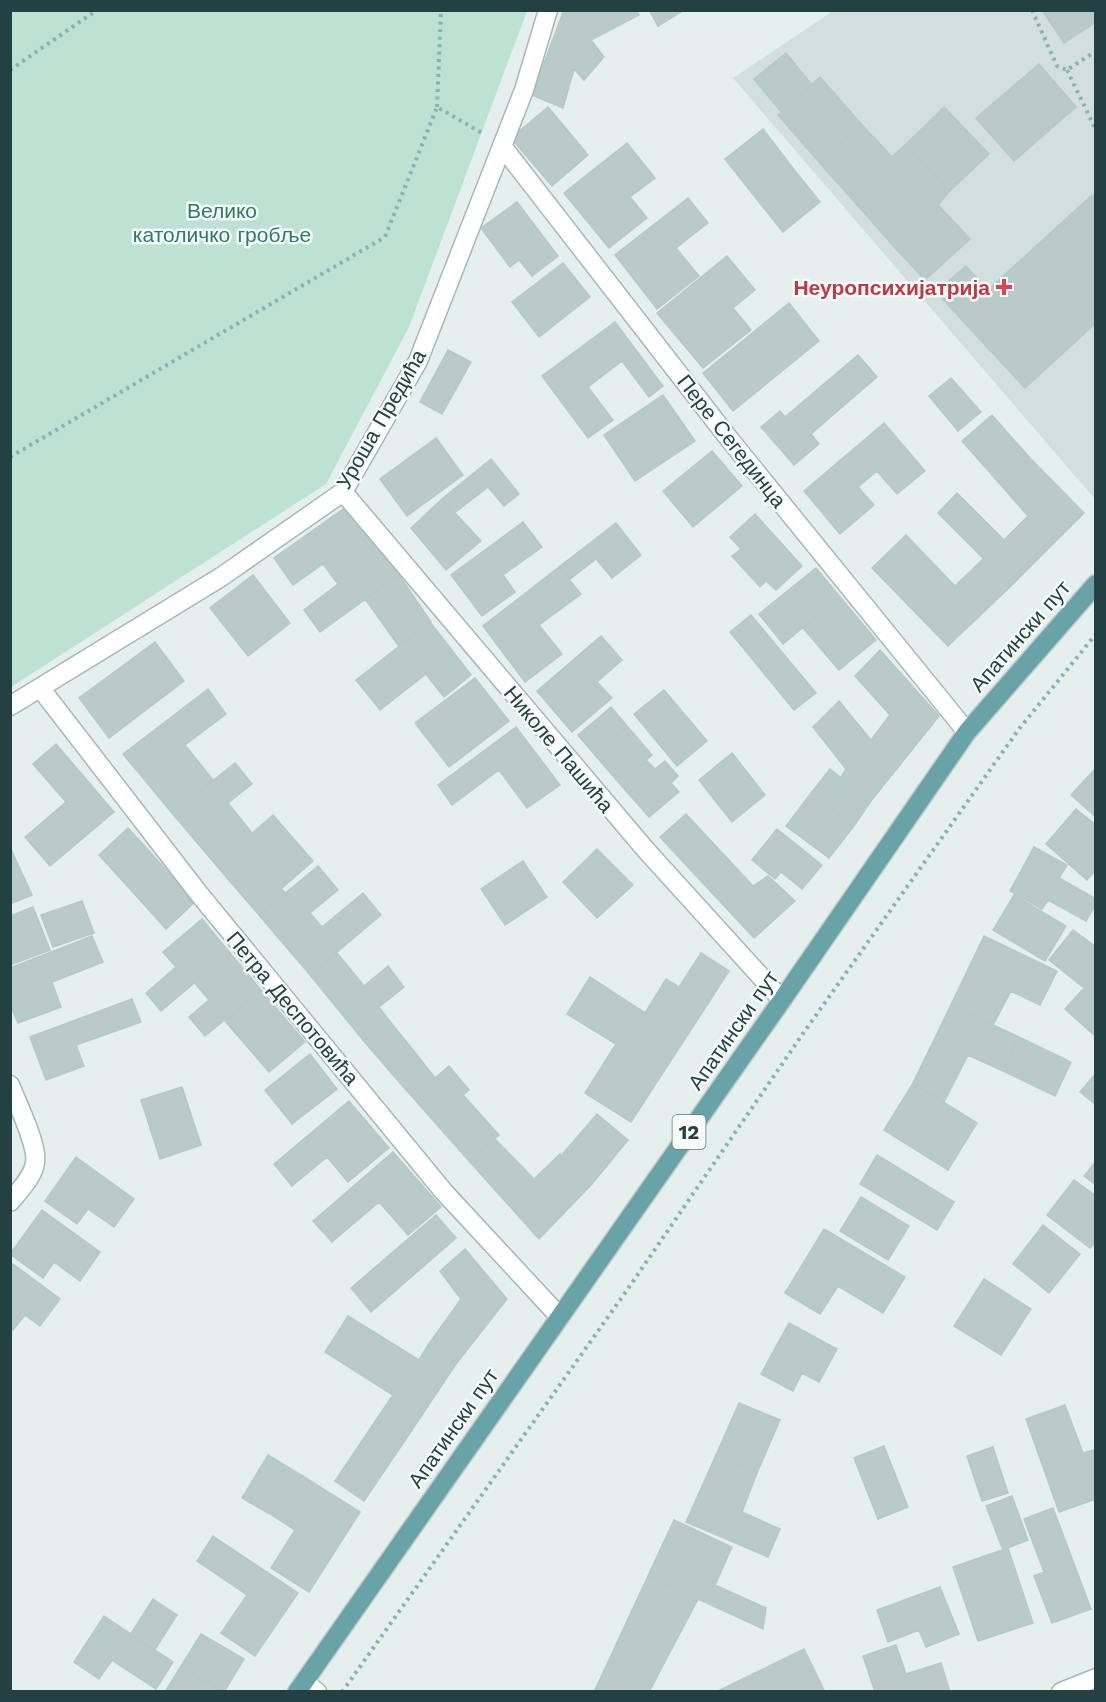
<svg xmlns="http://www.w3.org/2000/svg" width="1106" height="1702" font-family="'Work Sans',sans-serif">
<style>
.built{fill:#d3dfde}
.green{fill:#bde1d2}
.building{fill:#bacac8;stroke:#b7c9c7;stroke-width:1.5}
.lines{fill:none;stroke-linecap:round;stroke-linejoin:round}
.minor-casing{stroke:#a7b7b7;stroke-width:21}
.primary-casing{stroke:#c1caca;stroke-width:21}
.path{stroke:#84b4b4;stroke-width:4;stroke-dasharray:3 4.5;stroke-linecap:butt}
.minor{stroke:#fff;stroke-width:18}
.primary{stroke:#68a3a7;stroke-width:18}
.health-dot{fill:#e0444e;stroke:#f6fbfa;stroke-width:2}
.labels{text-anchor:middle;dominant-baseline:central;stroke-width:5;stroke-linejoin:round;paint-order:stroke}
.shield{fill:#f6fbfa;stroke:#627979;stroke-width:1.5}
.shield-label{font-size:20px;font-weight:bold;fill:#234142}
.park-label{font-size:21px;fill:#2a7c64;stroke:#f6fbfa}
.health-label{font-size:21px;font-weight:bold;fill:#be3a42;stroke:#f6fbfa;text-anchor:end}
.street-label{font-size:21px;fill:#234142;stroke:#f6fbfa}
</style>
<rect width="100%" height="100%" fill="#e5efee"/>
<path class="built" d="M833,11H1095L1096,496L1094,498L733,78Z"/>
<path class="green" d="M11,10L527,11L409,327L326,484L11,687Z"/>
<path class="building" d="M564,10H637L639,15L591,40L604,57L584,80L574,69L563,108L532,95Z
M649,10H684L658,26Z
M1042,10H1096V22L1064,43Z
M786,53L812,85L781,112L754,79Z
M1039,64L1076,107L1014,161L976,118Z
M820,77L862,125L819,162L778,115Z
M548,107L588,155L552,186L511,138Z
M944,107L989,154L950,191L905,145Z
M862,125L892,157L905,145L950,191L938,205L942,209L897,250L819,162Z
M763,129L792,167L755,197L725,159Z
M627,143L655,178L630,197L647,218L609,248L564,193Z
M792,167L820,202L783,232L755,197Z
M1092,195L1096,199V323L1025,388L936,292L966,266L988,290Z
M688,198L708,223L676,248L699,276L657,309L615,255Z
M517,202L558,256L532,276L519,260L510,267L481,228Z
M942,209L970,239L925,280L897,250Z
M727,256L755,290L733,308L751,330L703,368L657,313Z
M563,263L590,297L539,337L512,302Z
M789,303L819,341L733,411L703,373Z
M615,322L663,386L649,397L622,361L588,387L613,420L588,438L542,376Z
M448,350L471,362L442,414L420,402Z
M858,355L877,377L811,434L819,444L794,465L761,427L780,411L785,417Z
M951,378L981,412L958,431L929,396Z
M663,395L695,441L635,481L604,435Z
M992,415L1029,457L999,483L962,441Z
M884,423L925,471L897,494L877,471L858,487L874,505L840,534L804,491Z
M436,438L463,475L407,516L380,479Z
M712,451L742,486L693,527L663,491Z
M1029,457L1084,513L1011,586L938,513L957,493L1004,540L1028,516L999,483Z
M491,459L519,494L504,506L488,487L453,514L442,499Z
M442,499L481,541L446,570L411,528Z
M349,505L399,575L320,632L304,610L338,584L323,564L293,585L274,558Z
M755,514L802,566L776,590L766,581L760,587L732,556L741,549L730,537Z
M523,522L542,547L503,575L515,592L482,616L451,575Z
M616,523L641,555L612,578L596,559L569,580L559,567Z
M906,535L955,586L984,558L1011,586L948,646L872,568Z
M559,567L581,594L539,625L562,654L525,682L483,626Z
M816,568L840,597L783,644L759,614Z
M253,575L290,623L248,656L210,608Z
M399,575L431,622L398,645L365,599Z
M840,597L876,640L839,670L803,628Z
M751,615L816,693L794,710L730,632Z
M430,622L471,675L444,697L426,674L380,710L356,680Z
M601,636L622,660L597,682L612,698L572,732L537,691Z
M155,642L184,681L109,738L79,698Z
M880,650L939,716L871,801L841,777L846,769L813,727L839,701L871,740L890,715L855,676Z
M475,678L509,721L449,767L415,723Z
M208,689L226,714L185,745L213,780L172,813L123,754Z
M664,690L707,741L677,766L634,714Z
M611,707L627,726L594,754L578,735Z
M627,726L652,755L620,784L594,754Z
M516,727L560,785L527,808L499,770L452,805L438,785Z
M56,744L114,812L50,866L25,837L66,802L33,764Z
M732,753L765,795L732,822L699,780Z
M647,761L655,769L665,761L678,776L671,783L679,792L649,817L620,784Z
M235,763L252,784L228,803L252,833L216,865L172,813Z
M1096,768V817L1071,795Z
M830,769L871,801L854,826L811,793Z
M811,793L854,826L829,858L786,826Z
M1076,809L1096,825V870L1087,880L1046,844Z
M686,814L753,886L768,876L795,901L754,938L660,837Z
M273,815L313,861L281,889L286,893L259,915L216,865Z
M128,828L160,863L130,889L99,855Z
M777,829L822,865L802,889L781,872L775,879L752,860Z
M10,847L32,895L10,904Z
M1034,847L1067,865L1059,878L1096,899V904L1086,921L1048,900L1042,909L1010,891Z
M597,849L633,885L597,918L563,882Z
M523,861L547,897L505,925L481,889Z
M160,863L195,902L166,929L130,889Z
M318,866L338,890L310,913L322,927L363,893L381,915L310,975L259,915Z
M1014,895L1066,926L1045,961L993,930Z
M82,901L94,933L53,947L41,915Z
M33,907L50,950L10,965V916Z
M202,919L230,953L161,1011L146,993L176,967L163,952Z
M1073,930L1096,947V975L1084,988L1049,960Z
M92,936L103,962L52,982L61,1007L18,1023L10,1004V968Z
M984,936L1057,971L1040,1005L1011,991L993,1025L951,1005Z
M230,953L261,990L205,1036L189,1017L209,1000L194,982Z
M337,953L364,986L388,966L404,987L379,1007L388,1019L363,1040L310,975Z
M701,953L729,971L685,1039L645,1013L666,979L679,987Z
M1096,975V1033L1094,1035L1065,1009Z
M590,977L685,1039L631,1122L585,1093L616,1044L567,1014Z
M261,990L305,1042L269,1072L225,1021Z
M132,999L141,1022L76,1045L84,1066L46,1080L30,1037Z
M951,1005L1019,1037L1003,1071L968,1055L944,1102L913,1083Z
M388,1019L417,1055L393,1075L363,1040Z
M1019,1037L1071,1062L1055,1096L1003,1071Z
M310,1054L337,1089L292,1124L265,1090Z
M417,1055L435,1078L449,1066L469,1090L463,1095L499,1135L469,1161L393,1075Z
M1096,1073V1105L1080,1092Z
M913,1083L977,1123L948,1170L884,1130Z
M182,1087L201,1145L160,1159L141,1100Z
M349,1101L389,1148L348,1182L327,1157L292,1186L274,1164Z
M597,1114L628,1140L592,1184L560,1157Z
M495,1139L534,1179L560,1154V1157L592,1184L539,1239L469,1161Z
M393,1152L441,1207L408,1235L379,1202L332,1242L313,1221Z
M877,1155L954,1202L937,1230L860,1184Z
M76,1157L134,1199L114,1227L88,1209L77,1224L45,1201Z
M1096,1161V1185L1084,1176Z
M1074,1180L1096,1196V1242L1090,1248L1047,1215Z
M861,1197L909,1226L888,1260L840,1231Z
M42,1210L100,1252L80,1281L54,1262L43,1278L10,1254Z
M436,1215L456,1238L371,1312L351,1288Z
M1043,1225L1080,1254L1049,1293L1013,1264Z
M824,1229L905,1277L883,1313L838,1286L820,1314L785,1293Z
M465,1249L507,1299L456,1364L428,1345L461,1299L440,1271Z
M13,1264L60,1299L40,1326L25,1315L13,1330L10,1328V1268Z
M984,1279L1031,1309L1001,1355L954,1326Z
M348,1316L419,1360L428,1345L456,1364L406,1439L376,1420L393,1395L325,1352Z
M789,1323L837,1349L819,1382L802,1373L793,1391L761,1374Z
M739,1403L780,1420L757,1473L716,1455Z
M1065,1405L1083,1453L1094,1450L1096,1455V1499L1059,1512L1026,1419Z
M376,1420L406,1439L364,1501L335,1481Z
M884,1446L908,1507L878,1519L854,1458Z
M993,1447L1008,1493L982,1501L967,1456Z
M268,1455L301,1475L275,1517L242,1498Z
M716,1455L757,1473L742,1512L780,1529L768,1557L686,1522Z
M301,1475L360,1512L309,1592L271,1568L295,1530L275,1517Z
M1012,1496L1028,1540L1003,1550L986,1506Z
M1053,1508L1091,1609L1052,1623L1034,1576L1044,1572L1024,1519Z
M674,1520L732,1547L715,1585L766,1608L763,1629L648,1576Z
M213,1536L298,1593L255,1656L221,1633L247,1595L197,1561Z
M1008,1548L1033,1623L978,1641L953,1567Z
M648,1576L698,1599L649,1692H594Z
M940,1587L959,1634L926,1647L919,1630L888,1642L877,1610Z
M153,1599L177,1615L154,1651L130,1635Z
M104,1616L173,1662L156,1689L112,1660L99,1679L74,1662Z
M201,1634L244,1659L224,1692L181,1666Z
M896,1645L906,1674L941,1663L950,1692H875L863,1656Z
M804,1649L825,1692H716Z
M181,1666L223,1692H165Z"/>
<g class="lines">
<defs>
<path id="minor" d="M502,146L730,440L967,732
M343,492L645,849L782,1000
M41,689L200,895L444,1192L559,1316
M10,706L221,577L343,492L418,361L524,90L548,10
M10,1085C17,1103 38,1145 35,1162C34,1176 19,1191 10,1202
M304,1682L317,1692
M1061,1692L1096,1678"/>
<path id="primary" d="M297,1692L782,1000L967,732L1096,584"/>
</defs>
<use href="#minor" class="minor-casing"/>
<use href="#primary" class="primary-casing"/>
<path class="path" d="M1032,10L1057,66L1067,70L1096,51
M10,70L97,10
M1067,70L1096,130
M437,107L441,10
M10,457L385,237L437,107L482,133
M342,1692L625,1293L802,1035L1019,729L1096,634"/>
<use href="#minor" class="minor"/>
<use href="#primary" class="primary"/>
</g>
<path class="health-dot" d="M1001 278h6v6h6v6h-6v6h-6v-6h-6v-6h6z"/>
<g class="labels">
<rect class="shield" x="672.5" y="1115" width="33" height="34" rx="4.5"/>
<g class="shield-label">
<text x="689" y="1132">12</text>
</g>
<g class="park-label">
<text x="222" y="210">Велико<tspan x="222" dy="24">католичко гробље</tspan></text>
</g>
<g class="health-label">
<text x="990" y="287">Неуропсихијатрија</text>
</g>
<g class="street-label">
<text transform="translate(381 419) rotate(-60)">Уроша Предића</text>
<text transform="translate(732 441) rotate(52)">Пере Сегединца</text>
<text transform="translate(1020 636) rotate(-49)">Апатински пут</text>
<text transform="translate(559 749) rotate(50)">Николе Пашића</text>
<text transform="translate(293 1008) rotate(50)">Петра Деспотовића</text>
<text transform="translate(733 1030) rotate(-55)">Апатински пут</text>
<text transform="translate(453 1428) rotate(-55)">Апатински пут</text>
</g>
</g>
<rect width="1106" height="1702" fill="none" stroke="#234142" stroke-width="24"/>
</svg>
